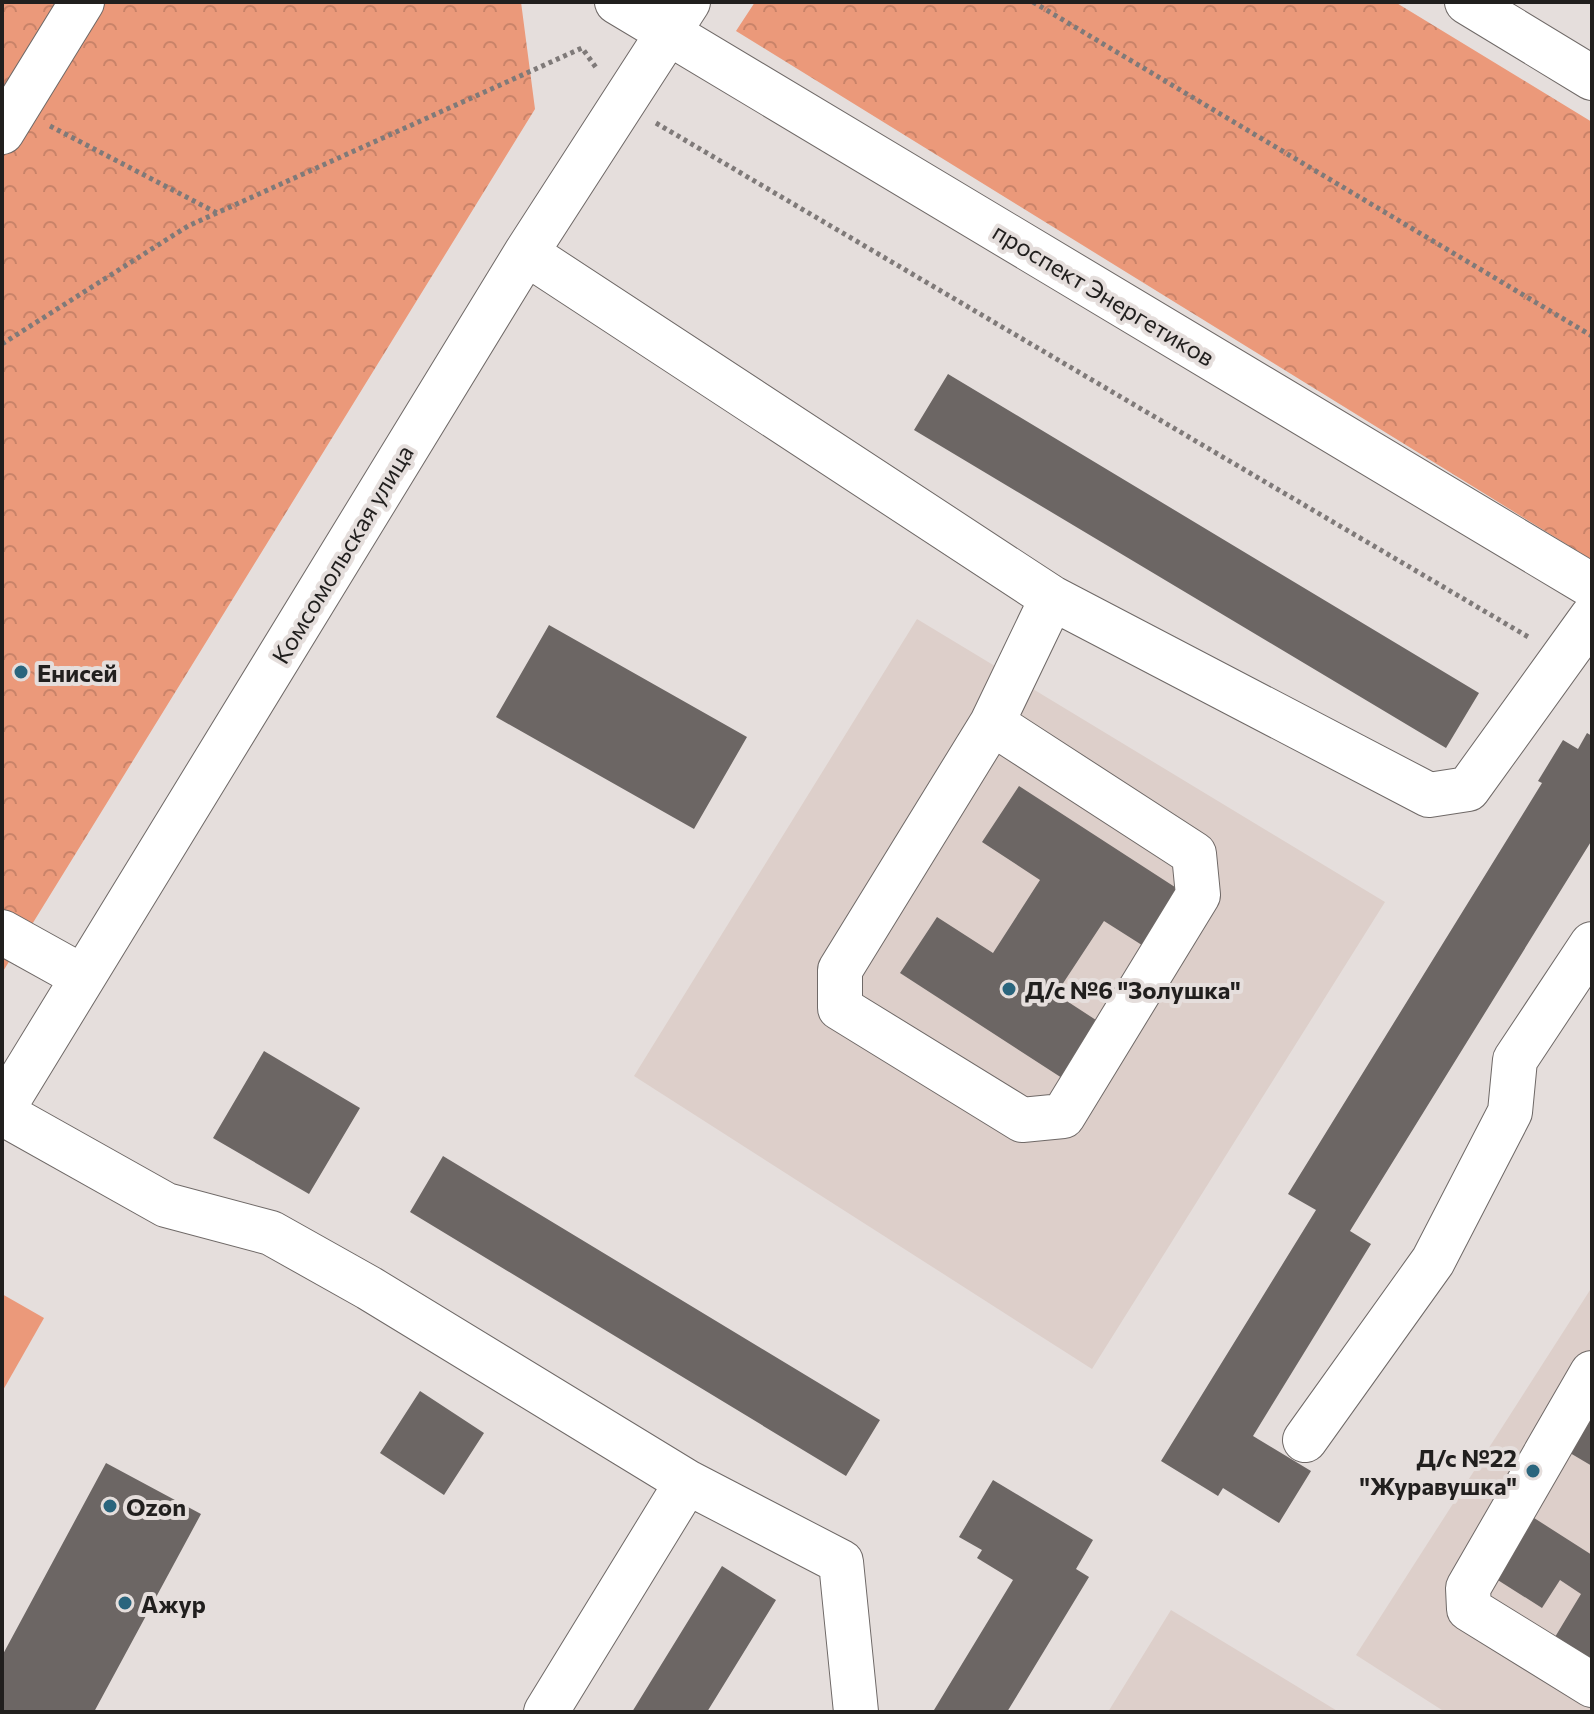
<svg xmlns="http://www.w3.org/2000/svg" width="1594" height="1714" font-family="Commissioner,sans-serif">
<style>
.built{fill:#ddcfca}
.grass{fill:#eb997a}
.park{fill:url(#park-crowns)}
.building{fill:#6c6664}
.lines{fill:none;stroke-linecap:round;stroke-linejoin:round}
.minor-casing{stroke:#6f6967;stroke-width:46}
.path{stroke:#7f7a79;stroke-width:5;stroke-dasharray:4 4;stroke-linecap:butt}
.minor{stroke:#fff;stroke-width:44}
.poi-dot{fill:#2a657d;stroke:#e5dedc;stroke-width:3}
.labels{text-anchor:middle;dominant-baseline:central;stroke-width:8;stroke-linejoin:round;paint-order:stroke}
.street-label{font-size:24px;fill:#211f1e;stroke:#e5dedc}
.poi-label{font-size:24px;font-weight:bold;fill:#211f1e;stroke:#e5dedc;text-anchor:start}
</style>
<defs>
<pattern id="park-crowns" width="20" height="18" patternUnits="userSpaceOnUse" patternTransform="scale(2)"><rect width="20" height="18" fill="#eb997a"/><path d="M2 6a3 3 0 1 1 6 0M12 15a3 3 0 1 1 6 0" fill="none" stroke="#c98369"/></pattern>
</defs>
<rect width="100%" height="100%" fill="#e5dedc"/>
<path class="built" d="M917,619L1385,902L1092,1369L634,1076Z
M1592,1287V1712H1445L1356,1655Z
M1171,1610L1339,1712H1108Z"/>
<path class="grass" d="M2,1294L44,1318L2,1392Z"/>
<path class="park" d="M2,2H521L535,109L2,973Z
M755,2H1395L1592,122V560L736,31Z"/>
<path class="building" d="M948,374L1479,693L1446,748L914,430Z
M549,625L747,737L694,829L496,717Z
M1587,733L1592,736V840L1350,1231L1371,1244L1253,1436L1311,1471L1279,1523L1223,1488L1218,1496L1161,1461L1316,1210L1288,1194L1542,783L1538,781L1563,740L1578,749Z
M1019,786L1181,891L1145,947L1104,921L1056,994L1099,1022L1062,1078L900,973L937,917L993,953L1040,880L982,842Z
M264,1051L360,1108L309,1194L213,1138Z
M443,1156L880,1420L846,1476L410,1212Z
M420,1391L484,1433L444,1495L380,1453Z
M1592,1417V1466L1570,1453Z
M106,1463L201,1514L94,1712H4L2,1711V1656Z
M993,1480L1093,1540L1076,1569L1089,1577L1007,1712H937L934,1710L1013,1580L977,1558L982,1550L959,1537Z
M1531,1516L1592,1555V1660L1555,1637L1581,1594L1560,1580L1542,1608L1493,1577Z
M722,1566L776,1600L707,1712H632Z"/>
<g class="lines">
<defs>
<path id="minor" d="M617,2L1592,586
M1467,2L1592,78
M2,132L82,2
M526,253L1052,598L1429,795L1468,789L1592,617
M992,723L840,970V1008L1022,1120L1063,1116L1198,895L1194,854L992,723L1052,598
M2,932L83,977
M2,1110L526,253L688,2
M2,1113L166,1205L271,1233L369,1288L687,1482L841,1562L856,1712
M1592,1373L1468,1588L1469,1609L1592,1685
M1305,1440L1433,1261L1510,1112L1515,1060L1592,944
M546,1712L687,1482"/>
</defs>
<use href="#minor" class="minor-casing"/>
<path class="path" d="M1033,2L1592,336
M656,123L1530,638
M50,126L217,213
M2,344L188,226L582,48L597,69"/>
<use href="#minor" class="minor"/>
</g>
<g class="poi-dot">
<circle cx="21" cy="672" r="8"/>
<circle cx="1009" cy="989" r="8"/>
<circle cx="1533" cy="1471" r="8"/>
<circle cx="110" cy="1506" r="8"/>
<circle cx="125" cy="1603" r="8"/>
</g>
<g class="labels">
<g class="street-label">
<text transform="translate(1104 294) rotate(31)">проспект Энергетиков</text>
<text transform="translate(342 554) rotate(-59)">Комсомольская улица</text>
</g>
<g class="poi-label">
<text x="37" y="672">Енисей</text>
<text x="1025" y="989">Д/с №6 "Золушка"</text>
<text x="1517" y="1457" text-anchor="end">Д/с №22<tspan x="1517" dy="28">"Журавушка"</tspan></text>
<text x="126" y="1506">Ozon</text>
<text x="141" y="1603">Ажур</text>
</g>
</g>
<rect width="1594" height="1714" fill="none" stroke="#211f1e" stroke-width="8"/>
</svg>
